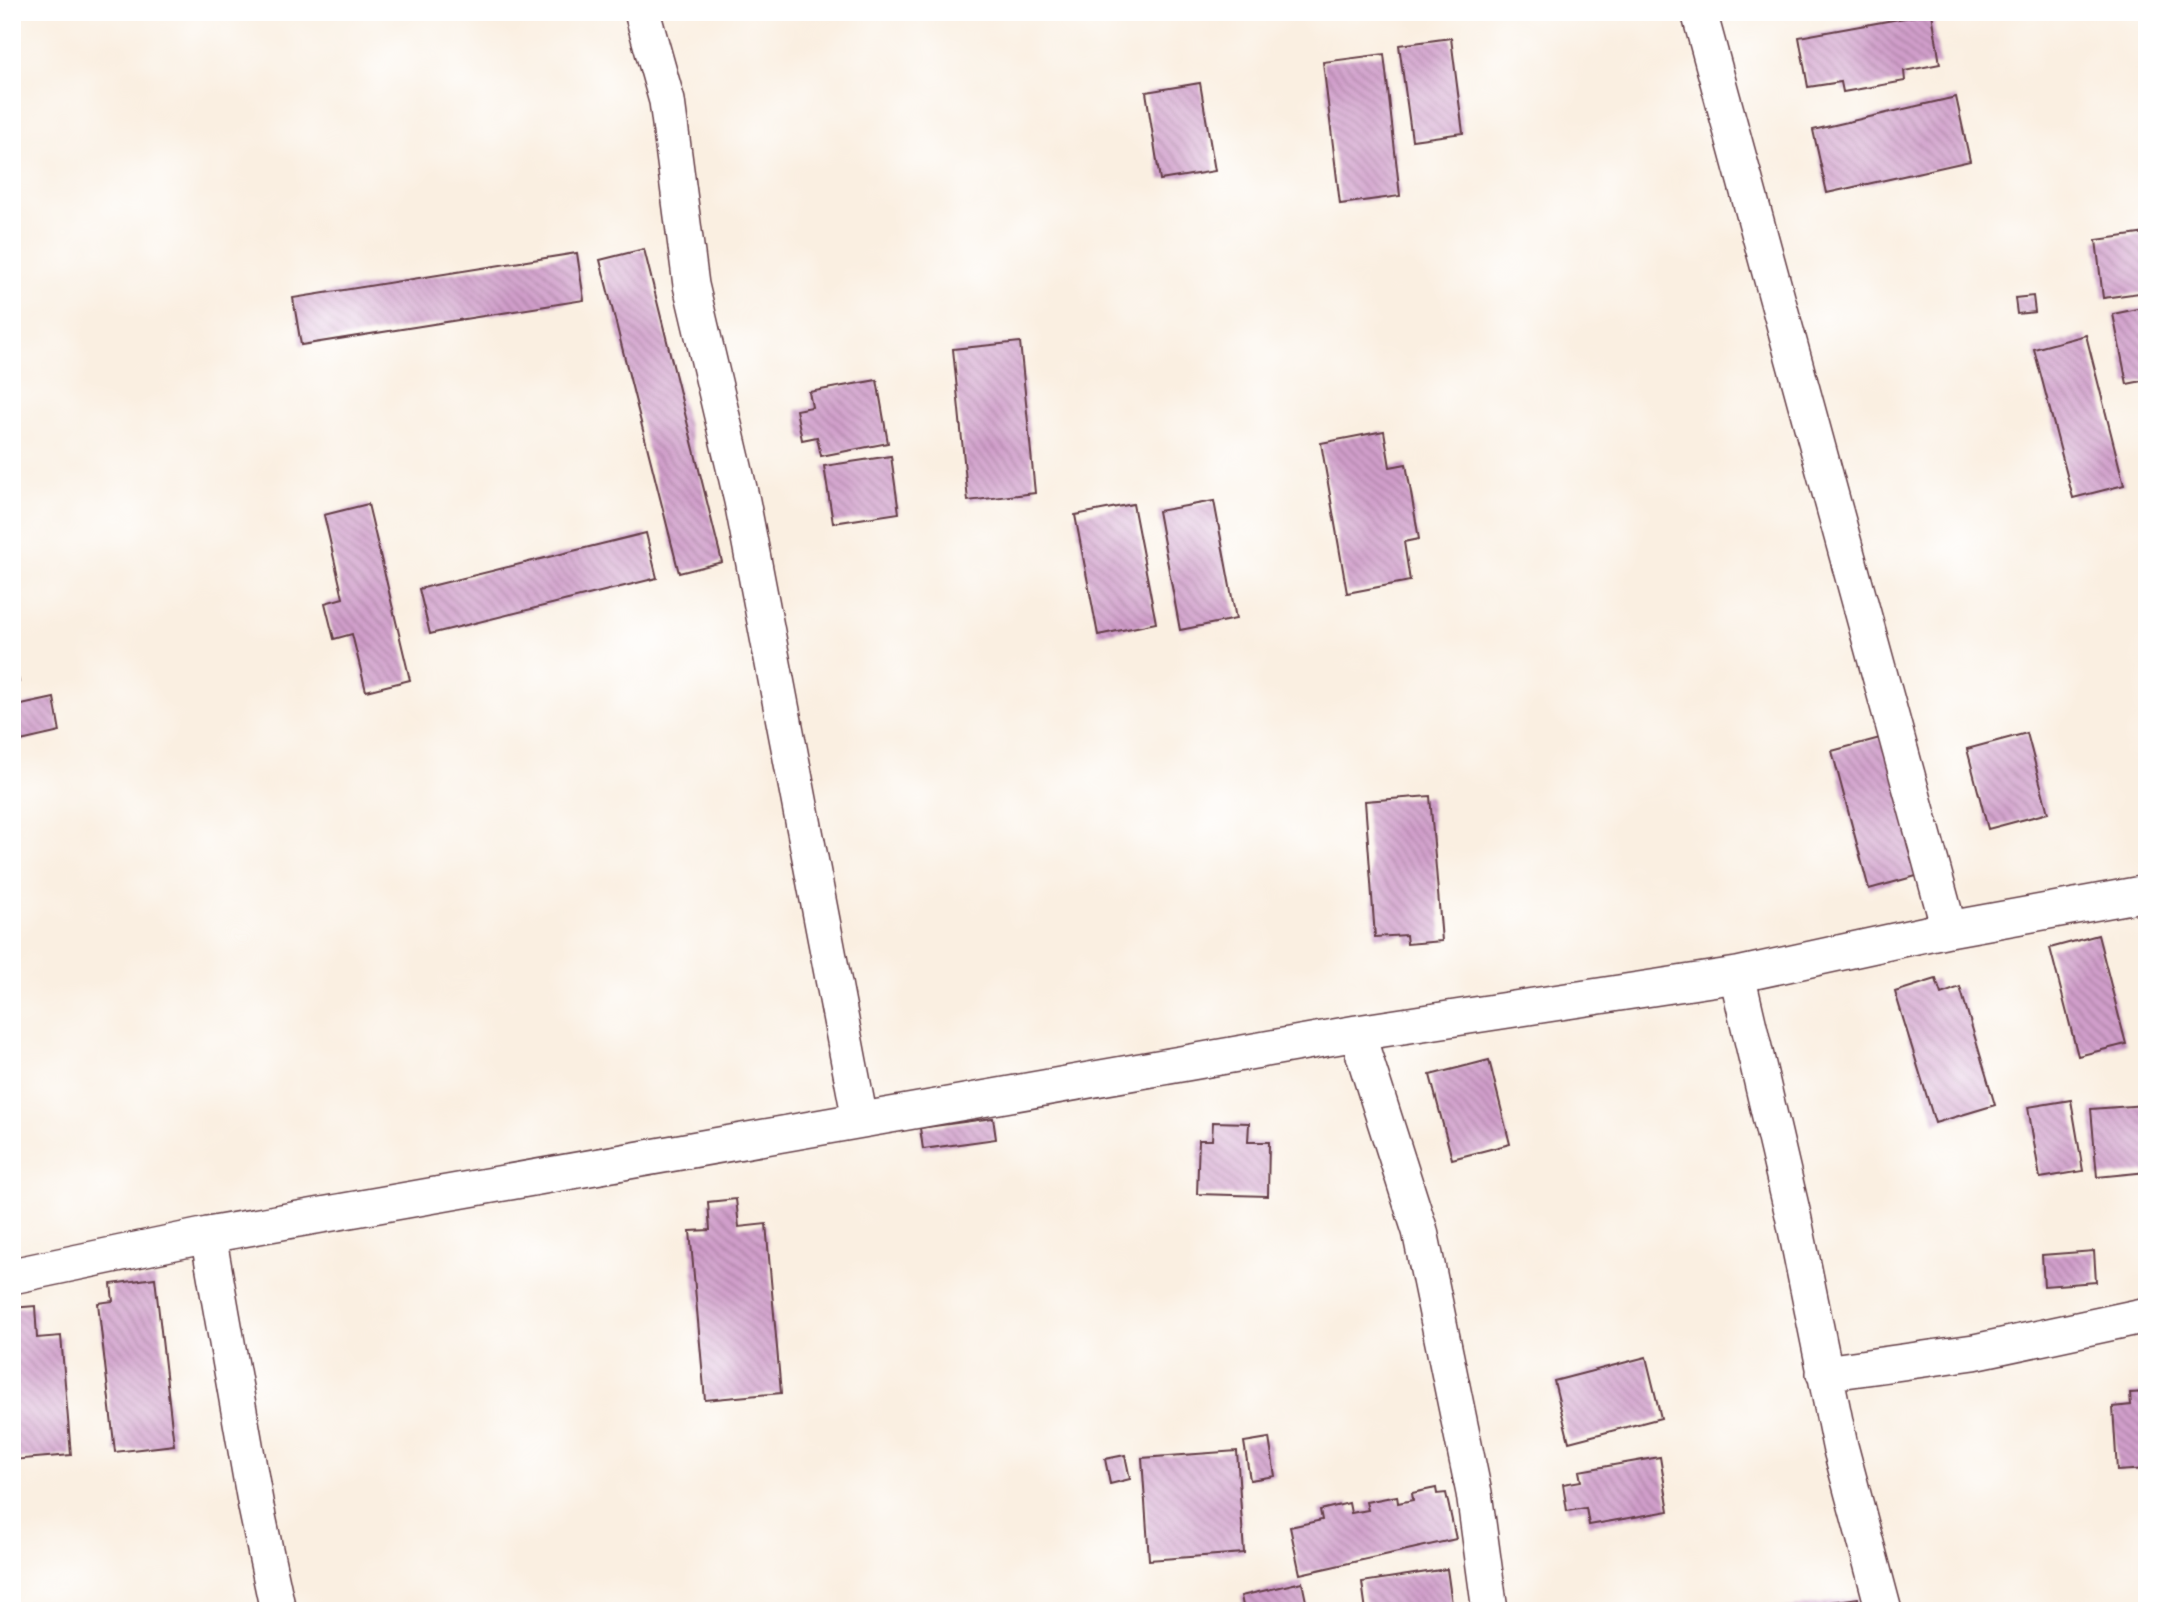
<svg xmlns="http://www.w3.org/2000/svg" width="2159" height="1623" font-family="'Indie Flower',sans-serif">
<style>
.building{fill:url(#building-back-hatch)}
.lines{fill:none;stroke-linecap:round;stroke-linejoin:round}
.minor-casing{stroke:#643e46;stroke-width:38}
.minor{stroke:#fff;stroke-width:35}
</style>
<defs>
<pattern id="building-back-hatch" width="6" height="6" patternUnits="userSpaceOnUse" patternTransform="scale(1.75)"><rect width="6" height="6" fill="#d09eca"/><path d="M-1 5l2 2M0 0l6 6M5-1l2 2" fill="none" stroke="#ab80a4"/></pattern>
</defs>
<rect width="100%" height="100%" fill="#fff"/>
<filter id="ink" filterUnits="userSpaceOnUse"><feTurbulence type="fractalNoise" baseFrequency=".0143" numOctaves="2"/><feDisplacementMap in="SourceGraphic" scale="14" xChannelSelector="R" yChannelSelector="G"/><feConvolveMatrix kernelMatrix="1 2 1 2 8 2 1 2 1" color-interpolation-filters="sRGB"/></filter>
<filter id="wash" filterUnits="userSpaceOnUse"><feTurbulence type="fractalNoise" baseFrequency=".00686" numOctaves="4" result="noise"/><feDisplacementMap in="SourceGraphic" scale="28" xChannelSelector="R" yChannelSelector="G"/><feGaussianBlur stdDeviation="1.57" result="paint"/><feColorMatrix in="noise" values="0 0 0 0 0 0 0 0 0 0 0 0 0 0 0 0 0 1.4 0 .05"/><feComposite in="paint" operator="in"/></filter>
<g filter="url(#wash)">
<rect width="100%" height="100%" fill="#faefe1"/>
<g id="blocks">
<path class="building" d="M1932,13L1940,64L1904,71L1905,81L1843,92L1841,82L1808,87L1799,37Z
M1451,38L1463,133L1412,140L1399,45Z
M1384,54L1400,196L1340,204L1323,62Z
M1200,83L1215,171L1160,180L1146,92Z
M1956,97L1970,161L1827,193L1813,130Z
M2147,233V292L2103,298L2096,240Z
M644,249L722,562L679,573L600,260Z
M577,253L584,300L301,345L293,298Z
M2033,296L2035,312L2017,314L2015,298Z
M2147,307V380L2127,384L2113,314Z
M2086,335L2124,485L2073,498L2034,349Z
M1020,342L1035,493L968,501L953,349Z
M877,380L888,443L821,456L817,437L802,440L796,410L812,407L809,392Z
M1384,431L1390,467L1406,464L1419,539L1404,542L1410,581L1347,593L1321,443Z
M891,456L899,513L833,523L824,466Z
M1214,501L1236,619L1180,630L1158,511Z
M368,504L410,680L366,691L352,634L334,639L325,603L343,598L324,515Z
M1133,504L1156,623L1098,635L1075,515Z
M646,533L657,578L430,634L419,589Z
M13,655L19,682L12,684V656Z
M54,698L60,732L12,743V707Z
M2027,733L2048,813L1988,829L1967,749Z
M1891,735L1927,873L1869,889L1832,751Z
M1430,796L1442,941L1407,944L1406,935L1375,937L1365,801Z
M2098,935L2126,1044L2078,1056L2050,948Z
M1936,979L1941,994L1960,987L1995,1105L1935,1123L1895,992Z
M1489,1060L1510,1144L1452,1159L1430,1075Z
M2071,1100L2083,1171L2040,1178L2028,1107Z
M2145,1105L2147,1172L2097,1177L2091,1109Z
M993,1118L996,1139L923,1149L920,1128Z
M1213,1122L1249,1123L1248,1142H1269L1268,1196L1197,1194L1199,1140H1212Z
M736,1199L739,1227L766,1224L781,1393L705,1400L690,1231L710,1230L708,1202Z
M2094,1251L2096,1282L2044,1286L2042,1255Z
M155,1278L174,1445L115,1452L98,1303L113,1301L111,1284Z
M35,1306L37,1338L61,1336L71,1455L12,1460V1308Z
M1646,1357L1661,1418L1569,1442L1554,1381Z
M2147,1392V1469L2117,1471L2113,1407L2131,1405L2130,1393Z
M1269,1438L1275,1476L1250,1480L1244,1442Z
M1237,1451L1244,1553L1149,1560L1142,1458Z
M1125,1455L1130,1479L1110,1484L1105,1459Z
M1660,1457L1669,1511L1589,1525L1586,1508L1567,1511L1563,1484L1581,1481L1579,1471Z
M1436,1488L1437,1494L1446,1493L1456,1539L1300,1574L1290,1527L1322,1520L1320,1510L1349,1503L1351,1513L1368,1510L1366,1502L1397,1496L1398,1503L1413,1500L1412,1493Z
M1447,1569L1453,1611H1366L1362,1582Z
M1302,1582L1308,1611H1244L1241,1596Z
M1858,1598L1860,1611H1778V1609Z"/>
</g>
</g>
<g filter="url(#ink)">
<use href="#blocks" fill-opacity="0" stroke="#643e46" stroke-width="2"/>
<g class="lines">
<defs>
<path id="minor" d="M642,12L667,101L691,285L742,501L860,1120
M1699,12L1949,929
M1737,975L1793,1215L1840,1446L1884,1611
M1357,1033L1420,1231L1474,1493L1490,1611
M208,1235L256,1507L278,1611
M12,1276L208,1235L1357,1033L1737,975L1949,929L2147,893
M1824,1373L1974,1352L2147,1315"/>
</defs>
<use href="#minor" class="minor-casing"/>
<use href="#minor" class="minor"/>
</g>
</g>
<rect width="2159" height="1623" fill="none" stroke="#fff" stroke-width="42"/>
</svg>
